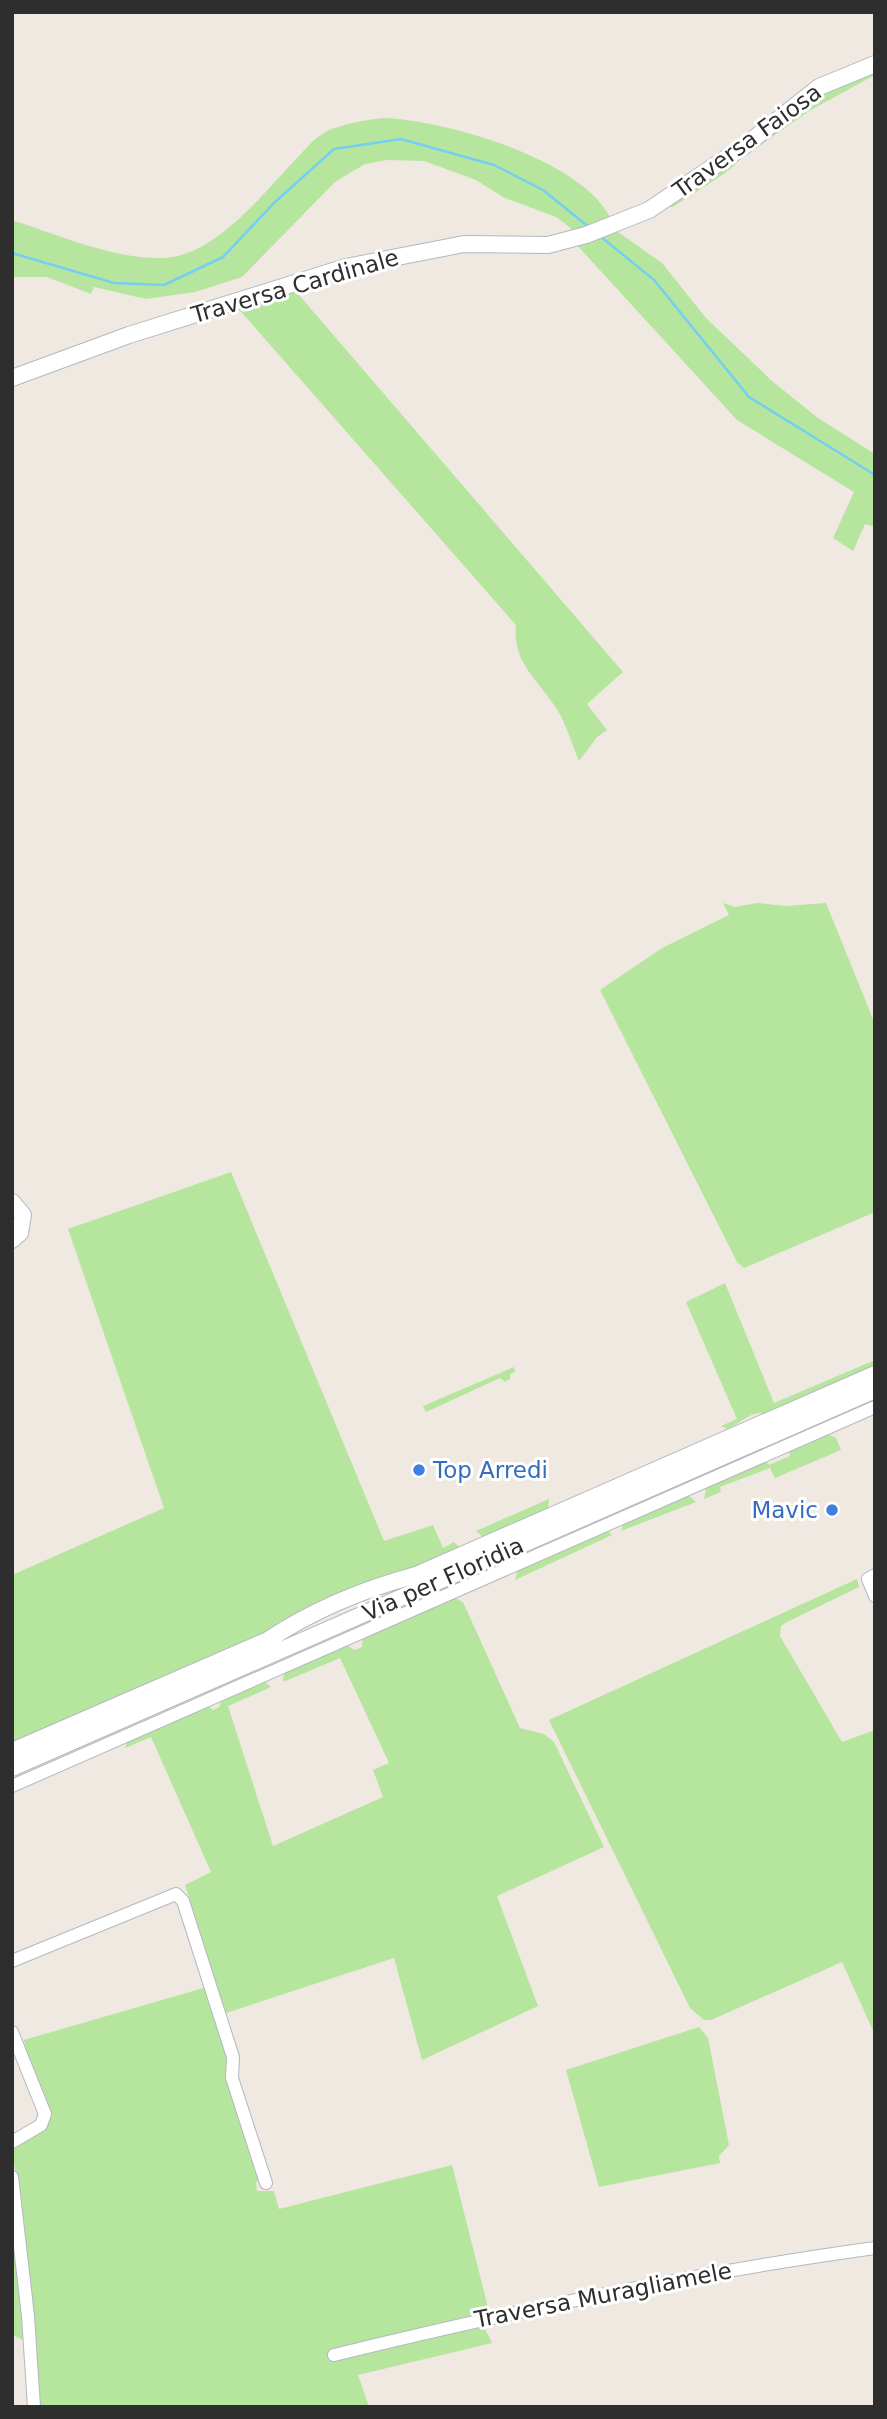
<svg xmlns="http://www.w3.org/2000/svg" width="887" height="2419" font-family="'DejaVu Sans',sans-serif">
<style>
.green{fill:#b6e59e}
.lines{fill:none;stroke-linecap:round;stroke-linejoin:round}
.stream{stroke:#75cff0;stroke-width:2.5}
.street-casing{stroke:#b4b7c1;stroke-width:14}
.secondary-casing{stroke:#b4b7c1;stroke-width:18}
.street{stroke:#fff;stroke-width:12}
.secondary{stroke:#fff;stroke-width:16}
.shop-dot{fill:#3f7fe0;stroke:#fff;stroke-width:2.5}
.labels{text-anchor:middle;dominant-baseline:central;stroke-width:6;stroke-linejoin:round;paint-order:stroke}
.street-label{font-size:23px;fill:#2e2e2e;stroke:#fff}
.shop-label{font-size:23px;fill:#366cbe;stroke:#fff;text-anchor:start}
</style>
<rect width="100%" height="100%" fill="#efe9e1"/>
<path class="green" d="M875,70V75L809,111L738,161C735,169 686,198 673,207H668L820,93Z
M383,118C445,120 582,159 611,219L577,233L556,217L503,197L476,180L424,161L387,160L365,164L335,182L242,277L195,292L146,299L94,287L91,294L47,277H12V220C59,235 112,259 162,258C214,257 262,195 295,160C306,149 317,134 332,129C348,123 366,120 383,118Z
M615,230L662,263L706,318L772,381L818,418L875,454V527L865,524L853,551L833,538L854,492L737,420L576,244Z
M293,288L623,672L587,704L607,730L597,737L579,761C572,745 567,726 558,711C539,680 512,664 516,625L236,306Z
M723,903L735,907L757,903L786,906L826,903L875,1024V1212L744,1268L737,1262L600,990L662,948L729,915Z
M231,1172L384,1541L433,1525L443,1548L454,1542L462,1550L12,1744V1575L164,1508L68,1229Z
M725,1283L774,1403L875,1360V1366L767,1414C749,1410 743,1423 727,1429L721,1426L737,1419L686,1302Z
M514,1367L515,1372L510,1374V1379L505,1382L500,1378L426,1412L423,1406Z
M826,1433L836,1438L841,1450L775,1478L770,1468L720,1487L721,1492L704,1499L707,1485L765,1460L769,1465L790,1456L788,1449Z
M687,1494L696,1502L621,1531L624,1522Z
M549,1499L548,1511L484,1538L476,1531Z
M606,1529L612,1535L515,1580L518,1568Z
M857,1579L859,1587L785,1623L781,1626L780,1636L842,1742L875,1730V2035L842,1962L711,2020H704L690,2008L549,1720Z
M453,1597L463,1602L520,1728L544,1734L554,1742L604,1847L497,1896L538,2006L422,2060L394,1958L226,2013L185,1885L211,1872L151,1737L125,1748L128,1740L206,1705L213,1710L219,1707L223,1698L263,1680L271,1687L228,1706L273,1846L383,1797L373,1770L389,1763L340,1658L283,1682L284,1671L344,1644L355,1650L362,1647L363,1636Z
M207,1987L261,2177L256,2183L257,2191H274L279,2209L452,2165L489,2311L328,2351L330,2359L482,2323L492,2343L358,2375L369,2407H37L24,2238L12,2148L14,2144L42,2128L24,2040Z
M699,2027L708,2038L729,2145L719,2156L720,2163L599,2187L566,2070Z
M12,2205L25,2341L12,2335Z"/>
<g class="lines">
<path class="stream" d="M600,236L654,280L749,397L875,475
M12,253L114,283L164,285L223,257L274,203L334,149L401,139L494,165L543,190L590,228"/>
<defs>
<path id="street" d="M875,1575L868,1579L875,1596
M12,1786L875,1407
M12,1961L176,1894L183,1901L233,2057L232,2078L266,2183
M12,2032L45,2114L41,2125L12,2142
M12,2177L28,2316L34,2407
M334,2355C513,2311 692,2273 875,2248"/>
<path id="secondary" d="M12,378L129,335L346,267L464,244L548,245L586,235L649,210L747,144L819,87L875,64
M12,1202L23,1215L20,1233L12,1240
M12,1751L268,1640C313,1610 364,1589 416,1575L875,1374
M12,1768L875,1390"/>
</defs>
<use href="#street" class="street-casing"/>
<use href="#secondary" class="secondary-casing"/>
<use href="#street" class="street"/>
<use href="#secondary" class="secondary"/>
</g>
<g class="shop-dot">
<circle cx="419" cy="1470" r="7"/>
<circle cx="832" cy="1510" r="7"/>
</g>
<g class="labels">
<g class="street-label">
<text transform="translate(747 141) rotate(-36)">Traversa Faiosa</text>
<text transform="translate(295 286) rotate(-16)">Traversa Cardinale</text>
<text transform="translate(443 1579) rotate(-24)">Via per Floridia</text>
<text transform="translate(603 2295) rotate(-11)">Traversa Muragliamele</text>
</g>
<g class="shop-label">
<text x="433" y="1470">Top Arredi</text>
<text x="818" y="1510" text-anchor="end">Mavic</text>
</g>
</g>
<rect width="887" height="2419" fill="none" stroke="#2e2e2e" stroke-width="28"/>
</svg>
